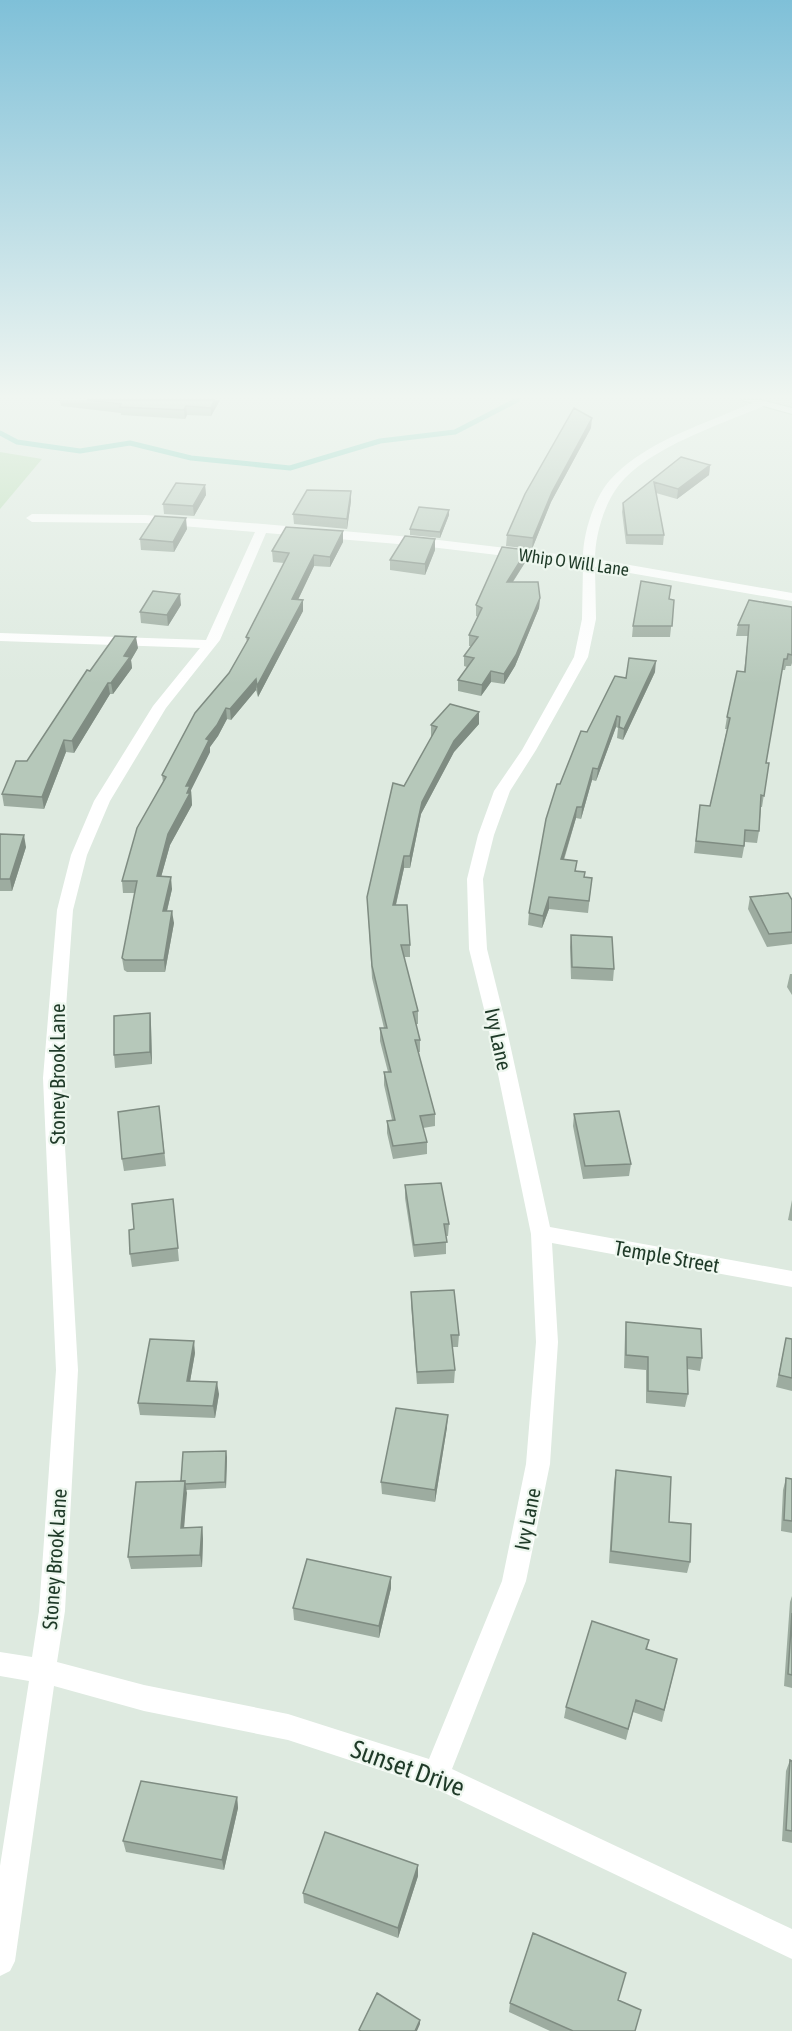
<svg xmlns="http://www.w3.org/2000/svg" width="792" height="2031" font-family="'Asap Condensed',sans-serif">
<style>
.green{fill:#b9ddb5}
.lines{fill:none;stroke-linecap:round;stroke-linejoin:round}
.stream{stroke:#83d2c0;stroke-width:5}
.secondary-casing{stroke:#b1cab7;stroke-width:2}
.street{fill:#fff;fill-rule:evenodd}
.secondary{fill:#fff;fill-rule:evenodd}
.wall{fill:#9daca0}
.shaded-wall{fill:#7f8c82}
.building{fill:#b6c8ba;stroke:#7f8c82;stroke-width:1.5}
.labels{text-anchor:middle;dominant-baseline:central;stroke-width:4.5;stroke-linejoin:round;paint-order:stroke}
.far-street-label{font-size:18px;fill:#1f3a28;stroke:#eef7ef}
.street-label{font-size:21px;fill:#1f3a28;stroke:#eef7ef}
.near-street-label{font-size:26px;fill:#1f3a28;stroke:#eef7ef}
</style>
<rect width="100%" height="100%" fill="#deeae0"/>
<path class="green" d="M0,452L42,459L0,509Z"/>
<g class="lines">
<path class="stream" d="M0,433L17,442L80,451L130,443L191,458L290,468L380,441L455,432L517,400"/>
<defs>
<path id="secondary" d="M742,400H761L792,408V414Z"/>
</defs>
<use href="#secondary" class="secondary-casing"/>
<path class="street" d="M760,401L765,404L764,406C721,424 648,448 619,485C604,504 595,536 595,559L792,593V601L595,567L596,619L588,657L536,750L510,791L494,835L483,879L487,949L505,1021L550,1227L792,1271V1287L552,1243L558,1342L550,1464L526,1581L452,1769L792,1929V1959L432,1787L288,1740L144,1711L54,1686L15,1961L10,1971L0,1976V1866L29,1681L0,1676V1652L32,1657L39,1611L56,1370L43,1078L57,910L71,855L94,801L153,706L200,648L0,641V633L206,640L255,532L145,523L32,522L26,518L32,514L145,515L263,524L422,538L583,557C583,534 594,498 610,480C639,448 682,432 721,416C734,411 747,404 760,401ZM266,533L422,546L583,565L582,619L574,657L522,750L494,791L478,835L467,879L469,949L487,1021L531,1234L536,1342L526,1464L502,1581L429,1759L288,1714L144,1685L57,1662L65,1611L78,1370L61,1078L73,910L87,855L110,801L166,708L220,640Z"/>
<use href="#secondary" class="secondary"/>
</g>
<path class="wall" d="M45,400H220L211,416L187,415L185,419L121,415V413L61,406L60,401Z
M591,428L551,502L532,549L506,546L507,535Z
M681,457L710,465L709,475L677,499L656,493L664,535L663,545L626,544L622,512L623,503Z
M205,485L206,495L194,516L164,514L163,504Z
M351,501L347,529L294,524L293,514Z
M449,515L440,538L410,535V529Z
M187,529L174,552L141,550L140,539Z
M343,531V542L330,567L314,566L298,600L303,611L258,697L256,690L231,720L227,719L218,736L210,747V752L191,790L192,805L170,845L161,877L172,889L167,911L174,923L165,972H127L124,970L122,958L135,893H123L122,881L163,782L162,775L229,673L247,642L246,637L284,563L273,562L272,551Z
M435,550L425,575L390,570V560Z
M527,550L526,561L513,582L540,598L539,608L515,666L504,684L491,682L481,696L458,691V680L467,667L464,666V656L471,646H469V635L478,617L476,616V605Z
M674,600L670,637H632L633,626Z
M181,605L168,626L141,623L140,612Z
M792,607V663L791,666H786L785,670H782L766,763H769L762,807H761L759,831L757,843L745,842L742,858L694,853L700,805L710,806L727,729H725L727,717L744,672L748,636H736L738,625Z
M138,648L131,660L132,668L113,694H110L74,753L66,752L44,809L4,806L2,794L27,761L90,671Z
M655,672L623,740L617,738L618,728L616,727L596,781L592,780L581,819L576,818L564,860L584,877L592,878L588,913L549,909L542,928L528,925L529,913L560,784L587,732L626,678Z
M479,724L454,752L421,814L410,868H404L396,905L410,945V957H404L418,1011V1024H416L420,1040V1052H418L435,1114V1126L423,1128L427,1142V1154L393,1159L387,1133V1121L392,1120L384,1085V1072H388L380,1041V1028H384L372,978L367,897L404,786L432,737L431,736V725Z
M0,834L26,847L12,891H0Z
M750,897L792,900V944L767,947L748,909Z
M571,935L614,969L613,981L571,979L570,947Z
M790,974H792V995L787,987Z
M150,1013L151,1025L152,1064L115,1068L114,1055Z
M159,1106L166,1166L124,1171L122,1159Z
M574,1114L631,1164L629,1176L583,1179L573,1126Z
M405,1185L449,1224L448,1236H446V1254L414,1257L405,1198Z
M173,1199L179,1261L132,1267L130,1254Z
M792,1200V1221L788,1220Z
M411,1292L459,1335L458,1347H452L455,1370L454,1383L417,1384L411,1304Z
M626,1322L702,1358L700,1371L687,1369L688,1394L685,1407L646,1403V1370L624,1368L625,1334Z
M786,1338L792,1339V1391L776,1387Z
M195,1353L190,1381L219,1394L215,1418L140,1415L138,1403Z
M447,1427L435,1502L382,1494L381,1482Z
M227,1457L226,1488L186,1490L184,1528L202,1527L203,1539L202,1567L131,1569L128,1557L181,1481Z
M616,1470L669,1522L690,1562L687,1573L609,1563L614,1482Z
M786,1478L792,1479V1533L781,1531L783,1490Z
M391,1577V1588L379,1638L294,1620L293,1608Z
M792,1596V1688L784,1686L790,1602Z
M649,1640L647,1649L677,1659L662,1722L633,1712L626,1740L564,1718L566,1707Z
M790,1760L792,1761V1843L782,1841L786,1771Z
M237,1797L238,1808L224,1870L126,1852L123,1841Z
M418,1876L398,1938L304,1903L303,1893Z
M618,2001L635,2031H550L509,2012L510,2003Z"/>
<path class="shaded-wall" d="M214,400H220L211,416V408Z
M186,406L187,415L185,419L184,410Z
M592,418L591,428L551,502L532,549L533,538L552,492Z
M710,465L709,475L677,499L678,489Z
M205,485L206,495L194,516L193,506Z
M351,491V501L347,529V519Z
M449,510V515L440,538V532Z
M186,518L187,529L174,552L173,542Z
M343,531V542L330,567V557Z
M435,539V550L425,575V564Z
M527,550L526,561L506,592L507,582Z
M314,555V566L293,610L292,599Z
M180,594L181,605L168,626L167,615Z
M540,598L539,608L515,666L504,684V674Z
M303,600V611L258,697L257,686Z
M136,637L138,648L131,660L132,668L113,694L111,683L124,656Z
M656,661L655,672L623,740L624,729Z
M491,671V682L481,696L482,685Z
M256,679V690L231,720L230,709Z
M108,683L110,694L74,753L72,741Z
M226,708L227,719L218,736L210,747V752L191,790L192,805L170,845L158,888L157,876L168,834L186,786L206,739Z
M479,712V724L454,752L421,814L410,868V856L422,802L454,741Z
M617,716L616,727L596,781L598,769Z
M64,740L66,752L44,809L42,797Z
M593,768L592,780L581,819L582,807Z
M577,807L576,818L560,871L561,859Z
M24,835L26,847L12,891L10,879Z
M404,856V868L393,917V905Z
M171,877L172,889L164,923L163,911Z
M549,897V909L542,928L543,916Z
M172,911L174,923L165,972L164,960Z
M150,1013L151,1025L152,1064L150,1052Z
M194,1341L195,1353L188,1393L187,1381Z
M217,1382L219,1394L215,1418L213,1406Z
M448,1415L447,1427L435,1502V1490Z
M226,1451L227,1457L226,1488L225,1482Z
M185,1481L187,1493L183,1540L181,1528Z
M202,1527L203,1539L202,1567L200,1555Z
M391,1577V1588L379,1638V1626Z
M237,1797L238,1808L224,1870L222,1860Z
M418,1865V1876L398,1938V1928Z
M420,2020V2024L417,2031H415Z"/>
<path class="building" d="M87,400H214L211,408L186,406L184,410L120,407L121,404Z
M574,408L592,418L552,492L533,538L507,535L525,494Z
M681,457L710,465L678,489L654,482L664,535H627L623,503Z
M176,483L205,485L193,506L163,504Z
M307,490L351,491L347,519L293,514Z
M419,507L449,510L440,532L410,529Z
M155,516L186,518L173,542L140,539Z
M286,527L343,531L330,557L314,555L292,599L303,600L257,686L256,679L230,709L226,708L217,725L206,739L209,740L186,786H190L187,793H190L168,834L157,876L171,877L163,911H172L164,960H125L122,958L137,881H122L137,828L166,777L162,775L195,713L229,673L249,638L246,637L289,553L272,551Z
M405,536L435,539L425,564L390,560Z
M502,547L527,550L507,582H538L540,598L516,655L504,674L491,671L482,685L458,680L474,658L464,656L478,637L469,635L482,608L476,605Z
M641,581L671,586L669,599L674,600L672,626H633Z
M153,591L180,594L167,615L140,612Z
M749,600L792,607V655L788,654L787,659H784L766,763H769L764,796L761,795L759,831L745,830L744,846L696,841L700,805L710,806L730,718L727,717L737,671L745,672L749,625H738Z
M115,636L136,637L124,656L130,657L111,683H108L72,741L64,740L42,797L2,794L16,761H27L87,670L90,671Z
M629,658L656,661L624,729L619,727L620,717L617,716L598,769L593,768L582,807H577L561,859L577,861L575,871L585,872L584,877L592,878L589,901L549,897L543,916L529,913L546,819L557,784H560L581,731L587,732L615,676L626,678Z
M450,704L479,712L454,741L422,802L410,856H404L393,905H407L410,945H401L418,1011L413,1012L420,1040H415L435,1114L420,1116L427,1142L393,1146L387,1121L395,1120L384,1072H391L380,1028H387L372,966L367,897L393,783L404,786L437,727L431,725Z
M0,834L24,835L10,879H0Z
M788,893L792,900V932L769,934L750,897Z
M571,935L612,937L614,969L572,967Z
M150,1013V1052L114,1055V1016Z
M159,1106L164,1153L122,1159L118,1112Z
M619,1111L631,1164L585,1166L574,1114Z
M441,1183L449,1224H444L447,1242L414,1245L405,1185Z
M173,1199L178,1248L130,1254L129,1230L134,1229L132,1204Z
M454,1290L459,1335H451L455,1370L417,1372L411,1292Z
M626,1322L701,1329L702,1358L687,1357L688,1394L648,1391V1357L626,1355Z
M786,1338L792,1339V1378L779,1375Z
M150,1339L194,1341L187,1381L217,1382L213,1406L138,1403Z
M396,1408L448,1415L435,1490L381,1482Z
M226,1451L225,1482L185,1484V1481H181L183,1452Z
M616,1470L671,1477L669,1522L691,1524L690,1562L611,1551Z
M786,1478L792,1479V1521L784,1520Z
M185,1481L181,1528L202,1527L200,1555L128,1557L136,1482Z
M307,1559L391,1577L379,1626L293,1608Z
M792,1613V1675L788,1674Z
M592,1621L649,1640L646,1649L677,1659L664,1710L636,1700L628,1729L566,1707Z
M790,1760L792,1761V1831L786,1830Z
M141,1781L237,1797L222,1860L123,1841Z
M325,1832L418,1865L398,1928L303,1893Z
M533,1933L626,1973L618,2000L641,2010L635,2031H573L510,2003Z
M377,1993L420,2020L415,2031H361L359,2030Z"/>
<linearGradient id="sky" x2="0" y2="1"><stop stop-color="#7fc0d8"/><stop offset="0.58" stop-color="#f0f6f1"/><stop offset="1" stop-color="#f0f6f1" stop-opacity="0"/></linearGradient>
<rect width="792" height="684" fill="url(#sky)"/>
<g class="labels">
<g class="far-street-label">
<text transform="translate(574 562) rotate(8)">Whip O Will Lane</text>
</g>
<g class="street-label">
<text transform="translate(499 1039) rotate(78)">Ivy Lane</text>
<text transform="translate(57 1074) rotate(-90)">Stoney Brook Lane</text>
<text transform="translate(667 1256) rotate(10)">Temple Street</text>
<text transform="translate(527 1519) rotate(-79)">Ivy Lane</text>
<text transform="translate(54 1559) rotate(-86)">Stoney Brook Lane</text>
</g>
<g class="near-street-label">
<text transform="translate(408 1768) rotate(20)">Sunset Drive</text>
</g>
</g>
</svg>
